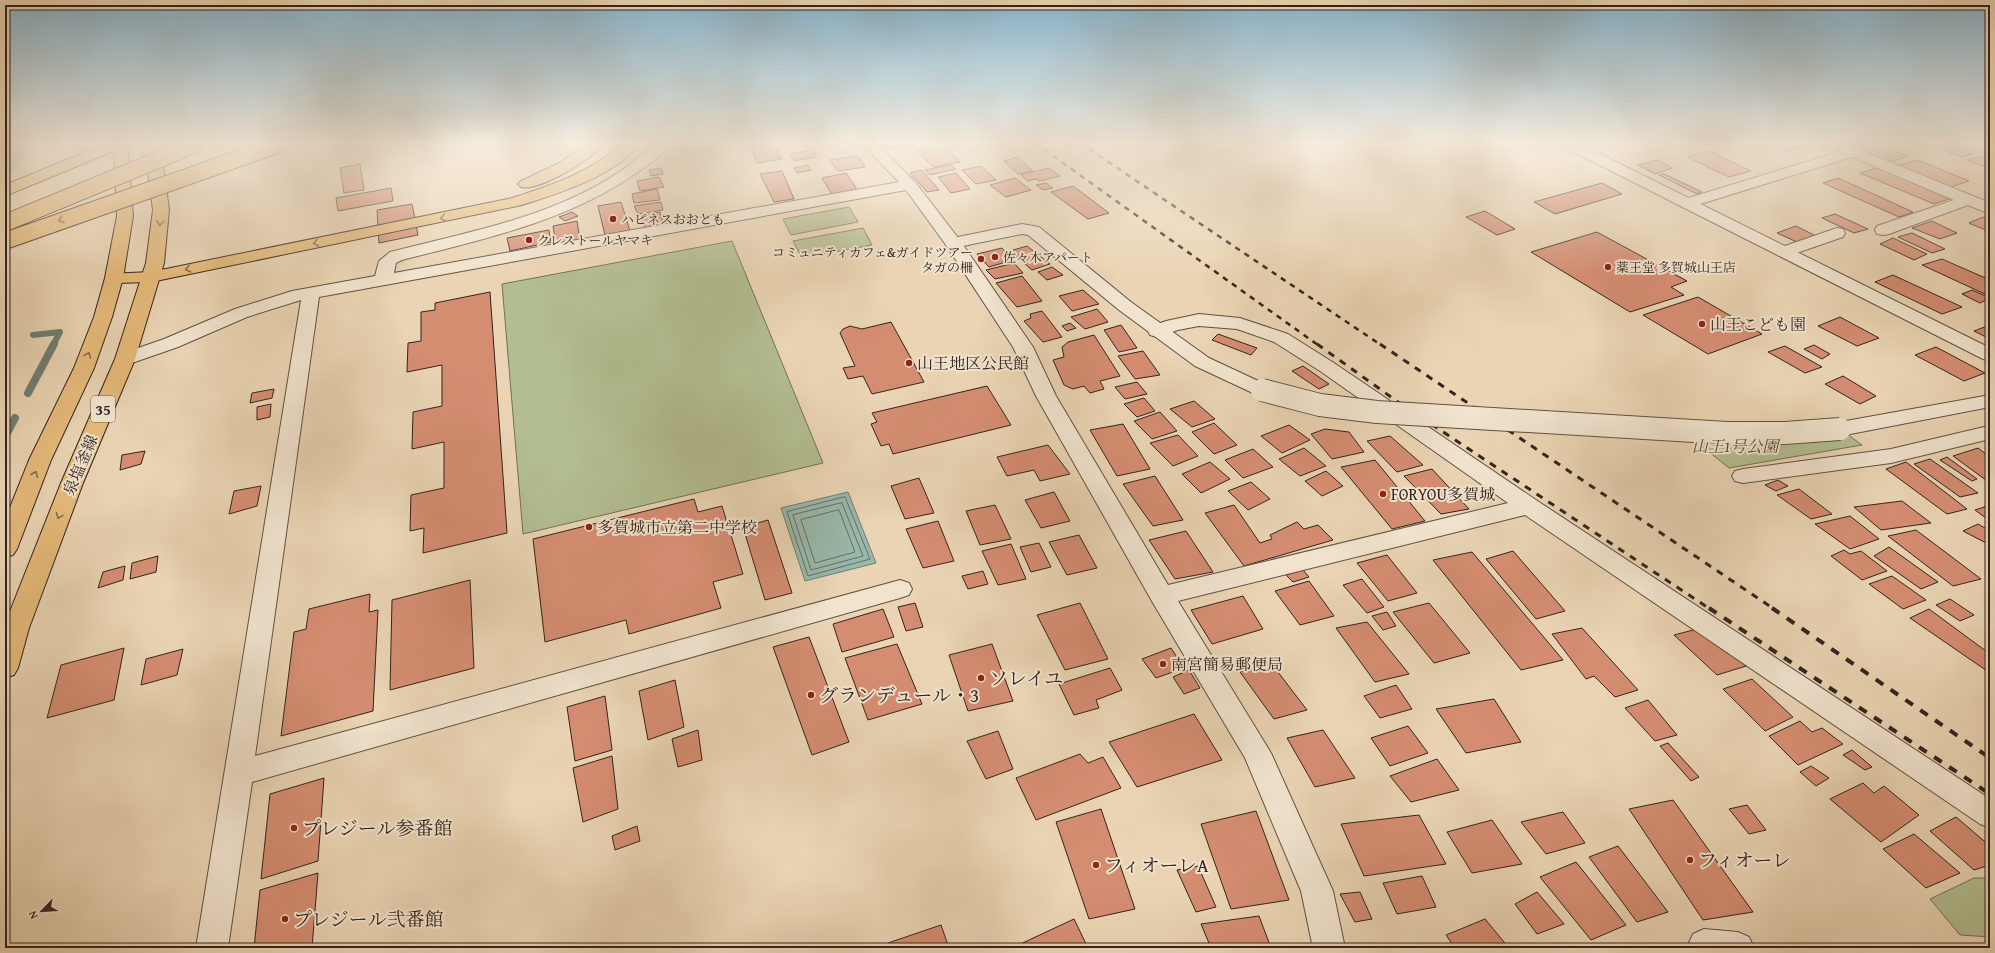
<svg xmlns="http://www.w3.org/2000/svg" width="1995" height="953" font-family="'Gentium Book Plus','Noto Serif JP',serif">
<style>
.green{fill:#b2bd90;stroke:#727057}
.water{fill:#98b8aa;stroke:#6f7d72}
.lines{fill:none;stroke-linecap:round;stroke-linejoin:round}
.shore{stroke:#656e64;stroke-width:1}
.stream-far1{stroke:#6f7d72;stroke-width:6}
.stream{stroke:#6f7d72;stroke-width:8}
.river{fill:#98b8aa;fill-rule:evenodd}
.building{fill:#d58d72;stroke:#32241e}
.minor-casing{stroke:#605043;stroke-width:2}
.tertiary-casing{stroke:#605043;stroke-width:2}
.primary-casing{stroke:#32241e;stroke-width:2}
.motorway-casing{stroke:#32241e;stroke-width:2}
.minor{fill:#f1e3ce;fill-rule:evenodd}
.tertiary{fill:#f1e3ce;fill-rule:evenodd}
.primary{fill:#e5ba7a;fill-rule:evenodd}
.motorway{fill:#e5ba7a;fill-rule:evenodd}
.rail-far2{stroke:#32241e;stroke-width:2.5;stroke-dasharray:5.5 5.5;stroke-linecap:butt}
.rail-far1{stroke:#32241e;stroke-width:3;stroke-dasharray:7 7;stroke-linecap:butt}
.rail{stroke:#32241e;stroke-width:4;stroke-dasharray:9 9;stroke-linecap:butt}
.tertiary-bridge-casing{stroke:#605043;stroke-width:24;stroke-linecap:butt}
.motorway-bridge-casing{stroke:#32241e;stroke-width:18;stroke-linecap:butt}
.tertiary-bridge{stroke:#f1e3ce;stroke-width:22}
.motorway-bridge{stroke:#e5ba7a;stroke-width:16}
.oneway{stroke:#836847}
.poi-dot{fill:#8f2418;stroke:#f1e3ce;stroke-width:1.5}
.labels{text-anchor:middle;dominant-baseline:central;stroke-width:4;stroke-linejoin:round;paint-order:stroke}
.far-poi-label{font-size:13px;fill:#32241e;stroke:#f1e3ce;text-anchor:start}
.shield{fill:#f1e3ce;stroke:#6b5d53;stroke-width:1}
.shield-label{font-size:15px;font-weight:bold;fill:#32241e}
.poi-label{font-size:16px;fill:#32241e;stroke:#f1e3ce;text-anchor:start}
.park-label{font-size:16px;font-style:italic;fill:#524a3a;stroke:#f1e3ce}
.street-label{font-size:16px;fill:#32241e;stroke:#f1e3ce}
.near-poi-label{font-size:19px;fill:#32241e;stroke:#f1e3ce;text-anchor:start}
</style>
<rect width="100%" height="100%" fill="#ead4b3"/>
<filter id="stains"><feTurbulence type="fractalNoise" baseFrequency=".005" numOctaves="4"/><feColorMatrix values="0 0 0 0 .2 0 0 0 0 .09 0 0 0 0 .02 0 0 0 .5 -.17"/></filter>
<radialGradient id="worn" r=".72"><stop offset=".6" stop-color="#630" stop-opacity="0"/><stop offset="1" stop-color="#630" stop-opacity=".3"/></radialGradient>
<path class="green" d="M849,207L858,222L791,235L783,219Z
M863,228L872,245L802,258L793,241Z
M732,241L823,463L523,534L502,284Z
M1828,420L1862,445L1729,468L1674,424L1738,425Z
M1974,878H1990V937L1960,935L1930,899Z"/>
<path class="water" d="M848,492L876,563L805,581L781,508Z"/>
<g class="lines">
<path class="shore" d="M845,497L870,559L808,576L787,512Z
M842,503L863,556L811,570L793,515Z
M839,510L855,552L815,563L801,520Z"/>
<path class="stream-far1" d="M33,335L60,332L53,345"/>
<path class="stream" d="M28,393L54,344
M5,437L15,418"/>
<path class="river" d="M5,143H25L21,163L16,170L5,173Z"/>
</g>
<path class="building" d="M774,143L782,159L757,163L751,146Z
M890,143H916L886,150L882,146L890,144Z
M1766,143H1787L1799,148L1786,151Z
M1805,143H1820L1827,146L1818,148Z
M1863,143H1875L1908,156L1891,162L1853,146Z
M1940,143H1946L1973,154L1961,157L1932,146Z
M942,145L960,162L933,167L917,151Z
M813,150L817,157L793,161L790,154Z
M1709,151L1751,171L1729,177L1687,157Z
M858,156L865,167L838,171L829,160Z
M1980,156L1990,160V169L1967,160Z
M1018,157L1033,171L1018,174L1004,161Z
M1657,160L1673,168L1655,174L1638,165Z
M1918,160L1969,181L1951,187L1899,165Z
M360,164L364,190L344,193L340,168Z
M808,165L811,170L797,173L794,168Z
M951,165L956,169L930,175L925,170Z
M981,166L996,180L976,184L962,170Z
M1879,167L1952,198L1934,204L1860,173Z
M661,168L663,174L651,176L649,170Z
M1049,168L1060,176L1040,181L1036,179L1027,181L1021,175Z
M922,170L939,190L927,192L910,173Z
M782,171L794,199L774,202L760,174Z
M846,173L858,191L833,196L822,178Z
M956,173L970,189L951,193L938,177Z
M1664,174L1702,192L1697,194L1659,175Z
M659,177L664,187L640,191L637,181Z
M1015,178L1031,190L1006,197L990,185Z
M1838,178L1913,212L1899,217L1823,183Z
M1046,183L1053,188L1043,190L1036,185Z
M1602,183L1622,194L1555,214L1534,202Z
M1073,186L1109,213L1088,219L1051,192Z
M391,188L393,201L338,211L336,198Z
M657,189L660,200L634,203L632,194Z
M621,202L630,231L605,235L598,206Z
M661,202L663,210L638,214L634,206Z
M412,204L418,235L379,243L377,210Z
M1485,211L1515,229L1497,235L1466,217Z
M572,212L578,216L565,221L559,217Z
M660,212L664,225L645,228L640,216Z
M1835,214L1868,229L1854,233L1822,218Z
M1983,217L1990,220V232L1969,223Z
M577,221L580,240L556,245L553,226Z
M1932,221L1957,233L1940,239L1912,228Z
M1796,226L1816,236L1797,242L1777,233Z
M549,230L551,242L510,251L507,238Z
M1597,232L1687,281L1671,287L1684,295L1630,312L1531,252Z
M1912,233L1945,249L1932,253L1898,237Z
M1893,238L1927,254L1914,260L1880,244Z
M1027,246L1050,264L1032,270L1010,251Z
M1002,248L1013,260L989,267L977,254Z
M1942,259L1990,280V294L1987,295L1922,265Z
M1014,263L1023,273L995,279L986,270Z
M1052,267L1063,275L1047,280L1038,272Z
M1893,275L1962,307L1942,314L1875,282Z
M1022,276L1042,301L1017,307L996,283Z
M1083,290L1099,304L1072,311L1059,296Z
M1972,290L1990,298L1980,303L1962,294Z
M490,292L507,533L423,553L424,528L410,531L411,495L444,488V442L412,449L413,412L442,406V365L407,372L408,343L421,341V312L435,310V303Z
M1698,297L1762,334L1708,354L1643,315Z
M1097,309L1108,322L1085,329L1071,317Z
M1042,311L1062,337L1043,342L1024,321L1031,318L1030,314Z
M1840,317L1879,338L1857,346L1818,326Z
M891,322L924,382L872,394L863,376L848,379L843,368L855,366L840,333L843,329L850,326L862,329Z
M1070,323L1076,328L1067,331L1062,326Z
M1121,325L1137,348L1119,352L1104,330Z
M1990,325V339L1974,331Z
M1218,334L1257,348L1251,355L1212,340Z
M1094,335L1120,376L1100,381L1104,389L1090,393L1084,386L1073,389L1064,385L1053,360L1064,357L1062,347L1068,342Z
M1814,345L1830,354L1822,359L1804,349Z
M1785,346L1822,367L1805,373L1768,352Z
M1936,347L1985,373L1964,381L1915,355Z
M1143,351L1160,375L1135,379L1118,356Z
M1303,366L1329,384L1319,389L1292,371Z
M1843,376L1876,396L1860,404L1825,384Z
M1137,382L1147,394L1125,399L1115,387Z
M987,386L1011,425L893,454L889,444L881,446L871,424L877,422L872,413Z
M274,389L272,398L250,403L252,393Z
M1144,398L1155,411L1137,417L1124,404Z
M1194,401L1215,419L1192,427L1170,409Z
M271,404L270,417L257,420V407Z
M1160,412L1177,431L1152,439L1134,421Z
M1214,423L1237,445L1214,454L1192,432Z
M1123,424L1150,469L1117,476L1090,430Z
M1289,425L1310,440L1282,453L1261,436Z
M1325,429L1349,432L1364,452L1332,459L1311,434Z
M1178,435L1198,456L1173,466L1150,443Z
M1390,436L1423,465L1397,472L1367,441Z
M1048,445L1070,474L1040,481L1034,470L1007,476L997,457Z
M1304,448L1326,466L1300,476L1279,459Z
M1978,448L1990,457V483L1953,456Z
M1253,449L1273,467L1243,478L1225,460Z
M145,451L141,464L120,470L122,455Z
M1947,457L1977,479L1972,481L1940,460Z
M1930,459L1978,493L1960,497L1914,464Z
M1375,460L1425,521L1392,529L1341,467Z
M1210,462L1230,479L1201,493L1182,474Z
M1906,462L1967,509L1947,514L1886,469Z
M1432,469L1469,509L1441,514L1404,476Z
M1326,471L1343,486L1322,496L1305,481Z
M1155,476L1183,520L1153,526L1123,484Z
M919,478L934,513L905,519L891,486Z
M1778,480L1788,486L1776,491L1765,485Z
M1251,482L1270,499L1248,510L1228,491Z
M261,486L257,506L229,514L234,491Z
M1799,489L1832,514L1811,519L1777,495Z
M1054,492L1070,521L1041,528L1025,500Z
M694,499L698,512L722,506L743,574L713,582L721,608L629,634L626,620L545,642L533,539Z
M1902,501L1931,523L1881,530L1854,507Z
M995,505L1011,539L980,545L966,511Z
M1234,505L1260,543L1272,539L1270,535L1297,522L1304,529L1318,525L1333,540L1244,566L1205,513Z
M1990,505V521L1975,510Z
M1850,516L1879,539L1850,549L1815,524Z
M768,520L792,593L765,600L743,527Z
M938,521L954,561L923,568L906,529Z
M1978,524L1990,531V545L1963,531Z
M1916,530L1981,579L1953,586L1888,536Z
M1186,531L1213,572L1175,579L1149,540Z
M1079,535L1097,568L1067,575L1049,542Z
M1039,543L1051,567L1031,572L1020,547Z
M1011,544L1026,579L998,585L982,551Z
M1889,547L1938,582L1921,589L1874,556Z
M1844,550L1850,554L1861,551L1887,571L1862,580L1831,556Z
M1513,551L1565,611L1536,619L1486,559Z
M1472,552L1563,660L1521,670L1433,560Z
M1387,555L1417,593L1388,601L1357,563Z
M158,556L156,572L130,579L132,563Z
M125,566L123,580L98,588L103,572Z
M1303,570L1309,577L1293,582L1286,575Z
M983,571L988,584L968,589L962,576Z
M1892,576L1926,600L1903,609L1869,584Z
M1362,579L1384,607L1367,613L1343,585Z
M470,580L474,668L390,690L392,600Z
M1309,581L1334,616L1300,625L1275,591Z
M370,594L369,612L378,610L373,711L281,736L294,632L306,629L309,609Z
M1243,596L1263,629L1212,644L1191,610Z
M1950,599L1974,615L1960,621L1936,605Z
M915,603L923,627L906,631L898,607Z
M1080,603L1108,659L1065,670L1037,615Z
M1429,603L1470,653L1434,663L1393,612Z
M883,609L894,637L842,652L833,624Z
M1929,609L1990,654V673L1910,618Z
M1387,612L1396,626L1383,630L1372,616Z
M1367,622L1409,674L1375,682L1336,628Z
M1582,628L1638,690L1615,697L1594,676L1586,679L1552,634Z
M1701,628L1746,666L1717,675L1674,635Z
M809,637L849,742L812,755L773,647Z
M897,644L922,704L868,720L845,658Z
M992,644L1013,701L968,711L949,655Z
M124,648L114,700L47,718L61,665Z
M1171,648L1184,668L1156,678L1142,659Z
M183,649L177,675L141,685L146,659Z
M1268,659L1307,710L1274,719L1240,672Z
M1110,668L1122,690L1096,700L1099,708L1074,715L1059,684Z
M1189,670L1200,688L1184,694L1173,677Z
M1752,679L1793,717L1765,731L1723,689Z
M675,680L684,727L648,740L639,691Z
M1396,685L1412,709L1380,718L1364,696Z
M605,696L612,750L575,761L567,707Z
M1494,699L1521,742L1466,753L1436,709Z
M1648,700L1677,735L1655,741L1625,708Z
M1194,714L1222,760L1137,787L1109,742Z
M1800,721L1812,732L1822,728L1843,744L1798,765L1769,736Z
M1408,726L1428,753L1390,766L1371,738Z
M698,730L702,760L678,767L672,739Z
M1323,730L1355,778L1315,787L1287,738Z
M998,731L1013,769L986,779L967,741Z
M1668,743L1699,777L1691,781L1660,746Z
M1852,750L1872,767L1865,770L1843,755Z
M1080,754L1088,763L1103,757L1121,788L1036,820L1016,778Z
M612,756L618,809L583,822L573,768Z
M1437,759L1459,790L1411,802L1390,776Z
M1811,766L1829,778L1816,786L1800,772Z
M324,778L318,861L261,879L270,794Z
M1863,783L1874,793L1884,786L1919,815L1881,842L1830,799Z
M1673,800L1753,912L1703,920L1629,809Z
M1747,805L1766,830L1749,834L1729,809Z
M1101,809L1135,909L1089,919L1056,822Z
M1256,811L1289,900L1231,909L1201,824Z
M1563,812L1585,843L1546,854L1521,822Z
M1419,815L1446,864L1364,876L1341,824Z
M1956,817L1990,846V865L1974,870L1930,831Z
M1492,820L1522,864L1472,873L1447,832Z
M637,826L640,841L615,850L612,836Z
M1914,834L1960,873L1926,888L1883,849Z
M1618,846L1668,912L1637,922L1589,857Z
M1576,862L1626,925L1591,940L1540,877Z
M1198,866L1216,907L1196,912L1177,870Z
M318,873L312,948H254L260,890Z
M1422,876L1436,907L1397,914L1383,883Z
M1360,892L1372,919L1355,922L1340,894Z
M1537,892L1564,924L1537,934L1515,904Z
M1259,916L1271,948H1211L1201,924Z
M1074,919L1088,948L1014,947Z
M1485,919L1509,948H1455L1446,935Z
M941,925L949,948H889L888,943Z"/>
<g class="lines">
<defs>
<path id="minor" d="M655,143H670C660,158 644,168 629,178C561,223 480,240 402,260L396,263L394,273L899,182L861,143H876L915,182L959,239L1033,347L1056,396L1168,585L1508,503L1320,371L1274,342L1237,329L1199,326L1178,330L1157,337L1150,335L1148,331L1150,327L1166,321L1199,314L1240,318L1288,334L1334,363L1536,500L1990,799V828L1980,824L1525,515L1178,601L1271,753L1333,891L1345,948H1313L1301,891L1245,758L1153,603L1036,396L1013,347L946,245L906,190L319,297L255,756L900,580L909,583L912,589L909,595L900,598L252,782L228,948H196L301,300L247,317L178,347L132,363L125,365L118,363L115,359L118,355L164,339L235,309L292,291L375,276L379,261L390,252C481,229 586,211 655,143Z
M1833,143H1850L1858,149L1990,203V214L1968,205L1889,234L1883,235L1877,234L1875,230L1877,226L1954,200L1852,157L1694,206L1688,208L1682,206L1680,203L1682,200L1842,151Z
M1962,143H1982L1990,146V155L1964,146Z
M1837,228L1843,229L1845,233L1843,237L1785,257L1779,256L1776,252L1779,248Z
M1984,427L1990,429V439L1891,463L1743,483L1735,481L1732,476L1735,471L1743,469L1891,449Z
M1704,929L1738,932L1749,937L1754,948H1689L1688,945L1693,934Z"/>
<path id="tertiary" d="M1560,143H1578L1990,348V361L1983,359L1562,146Z
M1022,224L1039,227L1131,302L1209,358L1269,386L1272,390L1269,394L1262,396L1255,394L1195,366L1119,310L1028,235L1022,234L953,248L947,247L945,243L947,239L953,238Z
M1990,395V407L1840,436L1833,434L1830,429L1833,424L1840,422Z"/>
<path id="primary" d="M118,143H132L128,153L133,216L123,278L112,317L94,368L51,460L17,549L13,555L5,557V520L29,460L74,368L94,317L105,278L117,216L114,153Z
M142,143H156L164,172L169,210L164,263L135,359L83,483L29,628L18,668L14,675L5,678V624L61,483L115,359L146,263L153,210L148,172Z"/>
<path id="motorway" d="M108,143H128L126,146L5,196V185Z
M589,143H605C595,158 538,192 521,187L518,184L521,181L559,163Z
M624,143H640C618,175 557,194 522,205L151,282L114,283L108,282L105,278L108,274L151,272L512,198C553,185 592,171 624,143Z"/>
</defs>
<use href="#minor" class="minor-casing"/>
<use href="#tertiary" class="tertiary-casing"/>
<use href="#primary" class="primary-casing"/>
<use href="#motorway" class="motorway-casing"/>
<use href="#minor" class="minor"/>
<use href="#tertiary" class="tertiary"/>
<use href="#primary" class="primary"/>
<use href="#motorway" class="motorway"/>
<path class="rail-far2" d="M1035,143L1318,345
M1080,143L1381,345"/>
<path class="rail-far1" d="M1317,344L1398,402L1710,609
M1380,344L1774,609"/>
<path class="rail" d="M1709,608L1990,794
M1772,608L1990,758"/>
<defs>
<path id="tertiary-bridge" d="M1262,390L1320,405L1377,412L1727,433H1785L1840,429"/>
<path id="motorway-bridge" d="M5,223L199,143
M5,241L283,143"/>
</defs>
<use href="#tertiary-bridge" class="tertiary-bridge-casing"/>
<use href="#motorway-bridge" class="motorway-bridge-casing"/>
<use href="#tertiary-bridge" class="tertiary-bridge"/>
<use href="#motorway-bridge" class="motorway-bridge"/>
</g>
<defs><path id="oneway-chevron" d="M-2-3.5L2.5 0L-2 3.5" fill="none" stroke-width="1.6" stroke-linecap="round" stroke-linejoin="round"/></defs>
<g class="oneway">
<use href="#oneway-chevron" transform="translate(443 218) rotate(169)"/>
<use href="#oneway-chevron" transform="translate(61 220) rotate(160)"/>
<use href="#oneway-chevron" transform="translate(160 223) rotate(97)"/>
<use href="#oneway-chevron" transform="translate(316 243) rotate(169)"/>
<use href="#oneway-chevron" transform="translate(188 269) rotate(168)"/>
<use href="#oneway-chevron" transform="translate(88 355) rotate(-69)"/>
<use href="#oneway-chevron" transform="translate(35 474) rotate(-68)"/>
<use href="#oneway-chevron" transform="translate(59 516) rotate(111)"/>
</g>
<linearGradient id="sky" x2="0" y2="1"><stop stop-color="#88b6cf"/><stop offset="0.52" stop-color="#f6ecdd"/><stop offset="1" stop-color="#f6ecdd" stop-opacity="0"/></linearGradient>
<rect width="1995" height="276" fill="url(#sky)"/>
<g class="poi-dot">
<circle cx="613" cy="219" r="4"/>
<circle cx="529" cy="240" r="4"/>
<circle cx="995" cy="257" r="4"/>
<circle cx="981" cy="259" r="4"/>
<circle cx="1608" cy="267" r="4"/>
<circle cx="1702" cy="324" r="4"/>
<circle cx="909" cy="363" r="4"/>
<circle cx="1383" cy="494" r="4"/>
<circle cx="589" cy="527" r="4"/>
<circle cx="1163" cy="664" r="4"/>
<circle cx="981" cy="678" r="4"/>
<circle cx="811" cy="695" r="4"/>
<circle cx="294" cy="828" r="4"/>
<circle cx="1690" cy="860" r="4"/>
<circle cx="1096" cy="865" r="4"/>
<circle cx="285" cy="919" r="4"/>
</g>
<g class="labels">
<g class="far-poi-label">
<text x="621" y="219">ハピネスおおとも</text>
<text x="537" y="240">クレストールヤマキ</text>
<text x="973" y="252" text-anchor="end">コミュニティカフェ&amp;ガイドツアー<tspan x="973" dy="15">タガの柵</tspan></text>
<text x="1003" y="257">佐々木アパート</text>
<text x="1616" y="267">薬王堂 多賀城山王店</text>
</g>
<rect class="shield" x="91" y="396" width="24" height="26" rx="3"/>
<g class="shield-label">
<text x="103" y="409">35</text>
</g>
<g class="poi-label">
<text x="1710" y="324">山王こども園</text>
<text x="917" y="363">山王地区公民館</text>
<text x="1391" y="494">FORYOU多賀城</text>
<text x="597" y="527">多賀城市立第二中学校</text>
<text x="1171" y="664">南宮簡易郵便局</text>
</g>
<g class="park-label">
<text x="1735" y="446">山王1号公園</text>
</g>
<g class="street-label">
<text transform="translate(80 465) rotate(-67)">泉塩釜線</text>
</g>
<g class="near-poi-label">
<text x="989" y="678">ソレイユ</text>
<text x="819" y="695">グランデュール・3</text>
<text x="302" y="828">プレジール参番館</text>
<text x="1698" y="860">フィオーレ</text>
<text x="1104" y="865">フィオーレA</text>
<text x="293" y="919">プレジール弐番館</text>
</g>
</g>
<rect width="1995" height="953" fill="none" stroke="#ead4b3" stroke-width="20"/>
<rect x="6" y="6" width="1983" height="941" fill="none" stroke="#32241e" stroke-width="2"/>
<rect x="10" y="10" width="1975" height="933" fill="none" stroke="#32241e"/>
<g transform="translate(42 911) rotate(245)" stroke="#f1e3ce" stroke-width="3" paint-order="stroke">
<path d="M0-3L7 15L0 10L-7 15Z" fill="#32241e"/>
<text y="-6" font-size="11" font-weight="bold" text-anchor="middle" fill="#32241e">N</text>
</g>
<rect width="100%" height="100%" filter="url(#stains)"/>
<rect width="100%" height="100%" fill="url(#worn)"/>
</svg>
